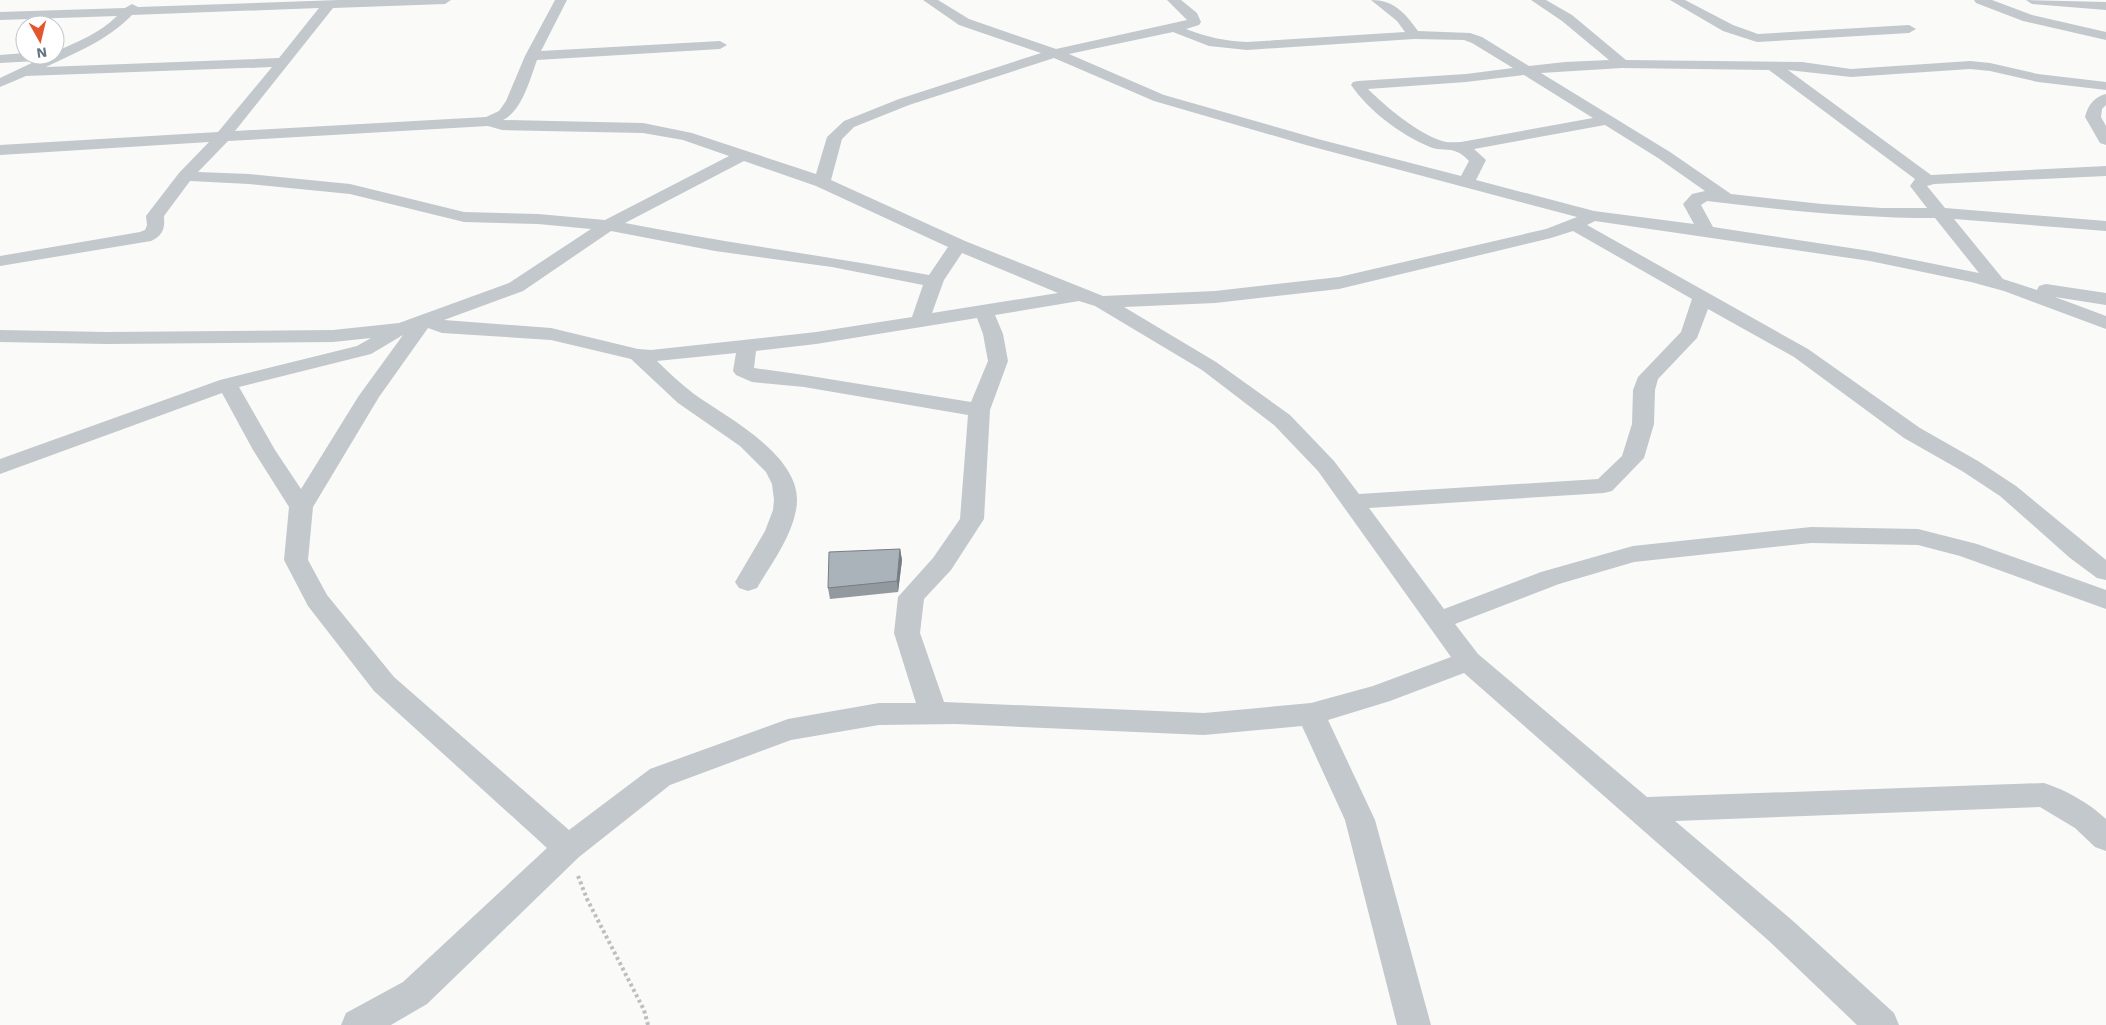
<svg xmlns="http://www.w3.org/2000/svg" width="2106" height="1025" font-family="'Work Sans',sans-serif">
<style>
.lines{fill:none;stroke-linecap:round;stroke-linejoin:round}
.path{stroke:#bbbfc2;stroke-width:4;stroke-dasharray:3 3;stroke-linecap:butt}
.street{fill:#c3c8cc;fill-rule:evenodd}
.wall{fill:#929a9f}
.shaded-wall{fill:#777d82}
.building{fill:#aab3b9;stroke:#777d82}
</style>
<rect width="100%" height="100%" fill="#fafaf8"/>
<g class="lines">
<path class="path" d="M578,876L587,899L644,1010L648,1025"/>
<path class="street" d="M339,0H451L445,4L333,8L235,131L486,117L499,111L506,101L525,56L555,0H567L541,51L720,41L727,45L720,49L537,60C530,79 522,111 503,120L643,123L692,133L816,174L827,137L844,121L899,99L1041,53L959,25L923,0H938L969,19L1056,49L1187,20L1167,0H1181L1197,13L1201,22L1199,25L1186,29C1206,37 1225,41 1247,42L1405,32L1397,21L1371,0C1394,0 1405,13 1418,31L1470,33L1482,37L1529,66L1565,62L1609,60L1562,21L1531,0H1546L1572,15L1626,60L1802,62L1851,69L1970,61L1990,63L2038,74L2106,82V90L2038,82L1990,71L1970,69L1851,77L1788,70L1931,175L2106,166V176L1934,184L1927,186L1945,208L2106,221V231L1954,219L2003,279L2037,290L2039,286L2046,284L2106,293V305L2055,297L2106,316V329L2004,291L1971,282L1870,261L1595,221L1587,225L1808,349L1920,428L1978,461L2016,486L2106,560V580L2097,578L2070,558L2000,496L1962,471L1904,438L1794,357L1708,309L1697,338L1658,379L1655,390L1654,424L1644,458L1612,491L1604,493L1369,508L1444,609L1541,572L1633,546L1811,527L1918,529L1977,544L2106,590V609L1960,556L1918,545L1811,543L1634,562L1559,584L1455,624L1478,654L1647,797L2044,783C2066,790 2089,803 2106,819V851L2095,847L2075,828L2040,807L1675,821L1793,921L1894,1013L1899,1025H1857L1769,941L1464,673L1390,701L1328,720L1375,820L1431,1025H1397L1345,820L1302,726L1204,735L956,724L879,725L791,740L670,785L579,857L427,1004L391,1025H341L346,1013L403,982L547,848L374,691L308,606L284,560L289,507L253,450L222,393L0,474V459L220,380L357,346L371,338L333,342L107,344L0,342V330L107,332L333,330L399,323L509,283L591,229L538,224L464,222L350,194L249,184L190,181L164,216C165,229 163,235 151,241L0,266V256L140,232L145,230L147,225L146,216L149,212L179,173L209,142L0,155V145L218,132L272,67L26,76L0,87V78L36,61L0,63V55L25,53V55H55V52C77,42 100,33 117,16L0,20V12L125,8L132,4L138,7ZM319,8L279,58L46,67C77,52 108,40 132,15ZM1173,32L1209,46L1247,50L1414,39L1464,40L1472,43L1513,68L1466,74L1358,81L1353,82L1351,85C1369,111 1401,135 1430,147C1439,151 1449,148 1457,152C1461,153 1466,158 1469,161L1461,176L1318,139L1164,95L1069,54ZM1054,58L1154,101L1306,145L1577,217L1546,229L1339,277L1215,291L1103,296L965,241L831,180L842,139L854,127L909,105ZM1622,68L1769,70L1915,179L1910,186L1927,208H1882L1822,204L1731,194L1670,152L1541,73ZM1524,75L1593,118L1461,142C1455,142 1447,143 1442,141C1417,133 1386,107 1368,89L1466,82ZM1605,125L1658,158L1705,191L1692,194L1683,204L1694,224L1594,211L1476,180L1486,160L1474,149ZM488,126L502,130L643,133L683,140L729,156L605,220L538,214L464,212L350,184L249,174L198,172L228,141ZM744,161L816,186L948,247L929,275C828,256 726,243 625,223ZM1707,201C1783,210 1858,218 1935,218L1979,273L1870,251L1713,227L1701,205ZM611,231L715,251L832,267L923,285L912,317L816,332L651,350L638,349L551,328L444,320L523,291ZM1573,231L1692,299L1681,332L1638,377L1633,390L1632,424L1622,456L1598,479L1359,494L1334,461L1290,415L1216,362L1124,307L1215,303L1339,289L1551,238ZM962,253L1058,293L932,313L944,280ZM1079,301L1095,306L1202,370L1274,425L1318,471L1451,657L1373,686L1311,703L1204,713L944,702L920,633L924,599L951,570L984,519L990,410L1008,361L1003,334L995,315ZM977,318L983,334L988,361L971,402L804,375L754,368L756,351L816,344ZM428,328L442,333L551,340L631,359L678,403L740,446L766,472L772,484L774,500L773,510L765,531L735,582L739,588L748,591L757,588C771,564 791,538 796,510C807,458 729,419 694,394C681,384 669,373 657,361L736,353L733,371L736,375L752,382L804,387L968,415L960,519L933,558L898,597L894,633L916,703H879L788,719L650,769L569,830L394,677L327,595L308,560L313,507L379,397ZM403,335L358,397L301,489L275,450L239,387L371,354Z
M1670,0H1685L1733,25L1758,34L1909,25L1916,29L1909,33L1757,42L1723,31Z
M1974,0H1992L2032,15L2106,32V40L2023,21L1976,3Z
M2026,0L2106,2V10L2032,4Z
M2106,94V105L2102,109L2101,117L2106,126V145L2100,143L2085,117C2088,105 2094,97 2106,94Z"/>
</g>
<path class="wall" d="M900,549L902,560L898,592L830,599L828,588Z"/>
<path class="shaded-wall" d="M900,549L902,560L898,592L897,581Z"/>
<path class="building" d="M900,549L897,581L828,588L829,552Z"/>
<g transform="translate(40 40) rotate(172)"><circle r="24" fill="#ffffff" stroke="#c1c8cd"/>
<path d="M0-4L9 19L0 12L-9 19Z" fill="#e4572e"/>
<text y="-8" font-size="14" font-weight="bold" text-anchor="middle" fill="#657683">N</text>
</g>
</svg>
